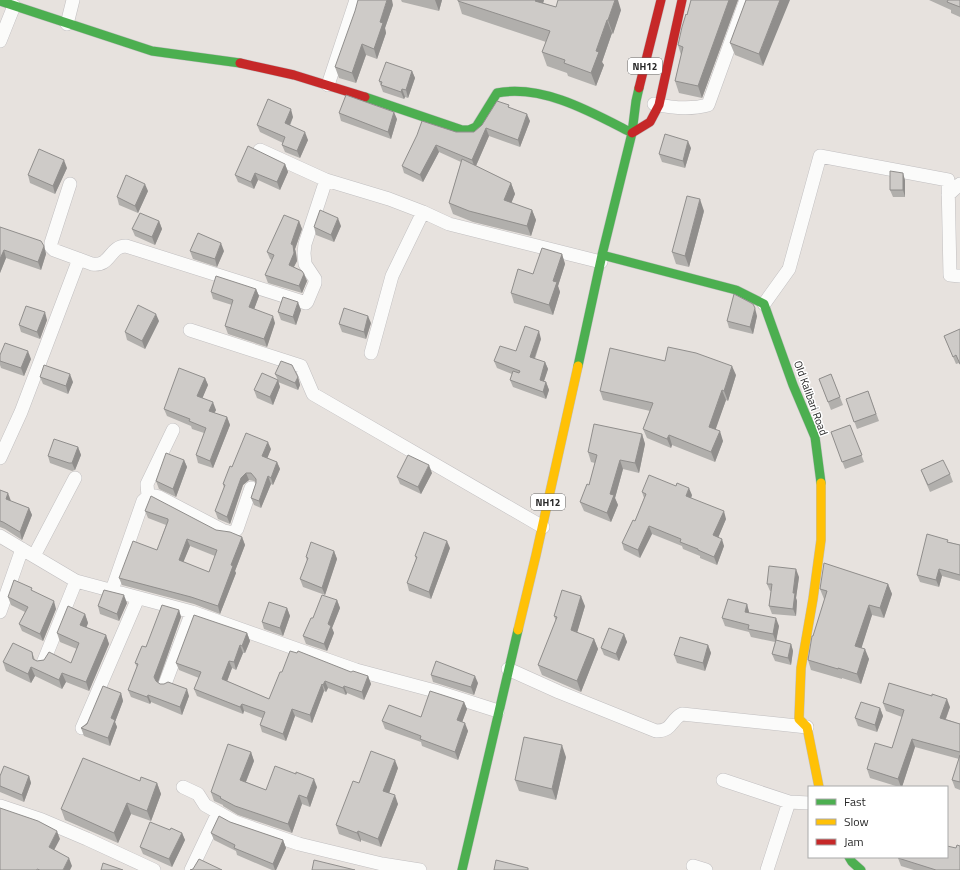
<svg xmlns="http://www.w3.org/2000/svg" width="960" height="870" font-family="'Titillium Web',sans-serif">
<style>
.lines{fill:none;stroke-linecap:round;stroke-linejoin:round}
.street-casing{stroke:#c1bfc0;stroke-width:14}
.fast-casing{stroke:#c1bfc0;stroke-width:10}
.slow-casing{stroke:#c1bfc0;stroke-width:10}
.jam-casing{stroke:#c1bfc0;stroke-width:10}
.street{stroke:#fbfbfa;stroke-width:13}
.fast{stroke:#4caf50;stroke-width:9}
.slow{stroke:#ffc107;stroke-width:9}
.jam{stroke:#c62828;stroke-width:9}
.wall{fill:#b1afac;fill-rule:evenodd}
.shaded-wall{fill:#908e8c}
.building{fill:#cecbc8;stroke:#908e8c;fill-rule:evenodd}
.labels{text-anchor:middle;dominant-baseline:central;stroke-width:3;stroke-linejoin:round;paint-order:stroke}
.shield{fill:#fff;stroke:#696969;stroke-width:1}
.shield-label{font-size:10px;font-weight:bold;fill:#292929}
.street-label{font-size:11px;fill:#292929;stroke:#fff}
</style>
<rect width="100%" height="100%" fill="#e7e2de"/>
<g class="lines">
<defs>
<path id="street" d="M67,24L73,0
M0,41L14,6
M328,85L356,0
M654,104C672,108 690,110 708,105L746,0
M260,150L326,180L389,199L423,212L449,224L601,262
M70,184L51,243V247L54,250L92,264C111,267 109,246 126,246L306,303L307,302L315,283V279L305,264L304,253L305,244L326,180
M948,195L960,184
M764,304L789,269L820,156L948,180L950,275L960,276
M190,330L301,366L313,394L543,527
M371,353L392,276L423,212
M0,458L21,412L79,259
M148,496L147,484L173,430
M0,536L76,581L192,612L356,670L435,691L498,711
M34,556L75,478
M112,590L143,501C148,495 152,495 159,497L222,530C228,532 233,534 237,529L251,488
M0,612L22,549
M43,663L76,581
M508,669L559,692L656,731C673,731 670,720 682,714L807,727
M165,684L192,612
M82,728L138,598
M723,780L789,802L809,803
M183,787L198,794L205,805L235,822L299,844L382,864L420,870
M0,806L42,820L87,839L154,870
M693,866L706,870
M191,870L218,813
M767,870L789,802"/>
<path id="fast" d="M0,1L152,51L240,63
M365,97L462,130H469L476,127L497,93C543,84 593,113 632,133
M602,255L736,290L764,304L793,385L815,437L821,483
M578,366L602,255L632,133L636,101L639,88
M849,857L852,862L861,870
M462,870L518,630"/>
<path id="slow" d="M518,630L536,555L578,366
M819,787L807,727L799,719L801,668L813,599L821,540V483"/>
<path id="jam" d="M240,63L294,75L365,97
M639,88L661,0
M632,133L650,122L659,105L682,0"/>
</defs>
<use href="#street" class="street-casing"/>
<use href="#fast" class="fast-casing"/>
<use href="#slow" class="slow-casing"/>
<use href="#jam" class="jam-casing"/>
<use href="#street" class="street"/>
<use href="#fast" class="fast"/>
<use href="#slow" class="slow"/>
<use href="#jam" class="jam"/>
</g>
<path class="wall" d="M401,0H442L439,11L402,2Z
M458,0H544L543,3L556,7L621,10L613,34L612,33L602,62L604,65L596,86L568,76L567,73L547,66L542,52L546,42L462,14L458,1Z
M691,0H738L702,98L679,93L675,81L681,55L678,45Z
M746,0L763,66L735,55L730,43Z
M929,0H960V17L951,13V10Z
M393,5L385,28L386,33L377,59L366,55L356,83L339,78L335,67Z
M412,71L415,78L408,98L405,97L404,99L383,92L379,81Z
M509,105V107L530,121L520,147L489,136L476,166L511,183L515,194L511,203L532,210L536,220L531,236L473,222L453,214L449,203L461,162L439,152L423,182L404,173L402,166L456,132H474Z
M339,113L397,119L391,139L341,121Z
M293,117L290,126L308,140L300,158L285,152L282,145L283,143L260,132L257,125Z
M691,148L685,168L662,162L659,154Z
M285,164L288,172L280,190L258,180L254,189L238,182L235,175Z
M67,168L55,194L30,183L28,175Z
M905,180V197H893L890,190Z
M148,191L138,213L119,205L117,197Z
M704,211L689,267L676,264L672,252Z
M159,221L162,229L155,245L135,236L132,229Z
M299,221L302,229L295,249L296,253L297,261L294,267L304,274L307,281L302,293L268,283L265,275L272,260L270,259L267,252Z
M341,226L334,242L316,235L314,227Z
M0,227L44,246L46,254L41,270L6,258L0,273Z
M190,251H224L217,267L193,259Z
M562,254L565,264L558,286L560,292L553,315L514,303L511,293L533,274Z
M256,289L259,296L254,309L275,323L267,347L228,334L225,326L232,305L213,299L211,292Z
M301,310L296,325L281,320L278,312Z
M757,316L753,334L729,328L727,321Z
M47,320L40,339L21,332L19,325Z
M159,321L145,349L127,340L125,332Z
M371,323L366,339L342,332L339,324Z
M960,329V365L959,363L956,364L944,336Z
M541,339L535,359L545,362L548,369L544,381L546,382L549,390L546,399L513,387L510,380L512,374L497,368L494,361L516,351Z
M31,359L24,376L1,368L0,365V361Z
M275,374L298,377L300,385L298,390L278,382L280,387L273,405L257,398L254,390L278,380Z
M831,374L843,405L831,410L819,379Z
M736,375L728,401L726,400L715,429L723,441L715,462L672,445L671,448L647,438L643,429L650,411L603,400L600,391Z
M40,377L73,382L68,394L43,384Z
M205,378L208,385L202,398L216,410L214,413L227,417L230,425L213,468L198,463L196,455L204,433L192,429L191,426L167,416L164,409Z
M868,391L879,421L857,429L846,399Z
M850,425L864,462L845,469L831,432Z
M642,434L645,444L639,473L623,469L615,498L618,505L611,522L584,511L580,502L589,485L595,463L591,462L588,452Z
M78,447L81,455L75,470L72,471L50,463L48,456Z
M271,449L267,458L277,462L280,469L273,485L271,484L261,508L254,505L251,498L256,483L254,481L249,480L243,485L230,524L218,519L215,511L224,488L223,484L232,467Z
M184,460L187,467L176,497L159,489L156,481Z
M921,470L950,474L953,482L930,492L924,478Z
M432,473L421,494L400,484L397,477Z
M0,490L10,501L29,508L32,515L22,540L5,529L0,527Z
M642,492L692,495L691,498L726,519L718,537L724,546L717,565L700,558V556L683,549L682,546L652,534L640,558L624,550L622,543L635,521L644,498Z
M145,511L242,537L245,545L235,571L236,573L220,614L194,604L122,585L119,578L157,550L166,525L148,518ZM190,546L215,556L209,572L183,562Z
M949,542L960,545V581L942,576L939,587L920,582L917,575Z
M450,548L431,599L409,591L407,583L416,559L415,556Z
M334,551L337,559L325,595L303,587L300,579L307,561L306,557Z
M799,577L796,598L797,601L796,616L772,614L769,606L771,591H770L767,584Z
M888,584L892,594L884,618L872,615L861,648L869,659L861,684L842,678V679L811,670L808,660L813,636L825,599H824L820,589Z
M33,591L56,609L43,641L22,631L19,624L25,612L11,605L8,597Z
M337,600L340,608L332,628L334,633L327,651L306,644L303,636L313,618Z
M127,603L119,621L100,614L98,606Z
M747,604L749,612V613L779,626L776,640L791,644L793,651L791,665L775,661L772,654L775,642L751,637L749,632L725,626L722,618Z
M585,606L577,632L594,639L598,649L581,692L542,675L538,665L556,621L554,616Z
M287,608L290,616L283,636L264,629L262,622Z
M179,610L181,617L158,683L189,696L182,715L151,702L150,704L131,697L128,690L137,667L135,663L146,647Z
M85,614L88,623L86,627L106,635L109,644L89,691L66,682L62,689L35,676L31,683L6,671L3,662L32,652L35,660L37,661L44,660L71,663L77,649L60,642L57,633Z
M247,633L250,641L245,653H243L236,670L232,668L227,681L269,699L282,672H351L368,676L371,684L364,700L347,693L346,695L328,688L326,692L324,691L312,723L295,716L286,741L262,732L260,725L262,718L244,711L243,714L197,696L194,689L199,678L179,670L176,663Z
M624,634L627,642L619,661L604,655L601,648Z
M708,645L711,653L705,671L677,663L674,655Z
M431,675L478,683L474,695L433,682Z
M121,693L123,701L115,722L117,727L110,746L84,736L81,728Z
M464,702L467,709L462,722L468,731L458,760L422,746L421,742L385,729L382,721L421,717Z
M883,703L950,707L946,719L960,724V790L955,788L952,780L959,759L915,747L902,787H899L870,778L867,769L892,748L902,717L886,711Z
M880,708L883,716L877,732L858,726L855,718Z
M251,752L254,761L246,782L266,790L317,787L310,807L302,804L292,833L238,815L223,806V805L214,801L211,792Z
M566,757L556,800L519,791L515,780Z
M398,768L389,793L398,804L381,847L361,840V842L339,834L336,825L359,783Z
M0,776H29L31,783L24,802L0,792Z
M157,783L161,794L151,821L131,814L118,843L65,820L61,809Z
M230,822L283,840L286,848L276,870H272L237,855L236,851L214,840L211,833Z
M170,830L182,833L185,840L172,867L143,854L140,847Z
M898,858L960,870H914L901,866Z"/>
<path class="shaded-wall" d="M387,0H392L393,5L385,28L386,33L377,59L374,49L380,22Z
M435,0H442L439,11Z
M536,0H544L540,14L535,1Z
M615,0H618L621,10L613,34L608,20Z
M729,0H738L702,98L698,86Z
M780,0H790L763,66L759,54Z
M607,20L612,33L602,62L604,65L596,86L591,73L596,51Z
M362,44L366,55L356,83L352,73Z
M412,71L415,78L408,98L406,90Z
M402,89L405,97L404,99L401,92Z
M291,109L293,117L287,131L285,123Z
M394,112L397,119L391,139L388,132Z
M527,114L530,121L520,147L518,140Z
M486,128L489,136L475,168L472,160Z
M305,132L308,140L300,158L297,151Z
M688,141L691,148L685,168L683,161Z
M436,145L439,152L423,182L420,175Z
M64,160L67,168L55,194L53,186Z
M285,164L288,172L280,190L277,182Z
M255,173L258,180L254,189L251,182Z
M903,173L905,180V197L903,190Z
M511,183L515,194L508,211L504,200Z
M145,184L148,191L138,213L135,206Z
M700,199L704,211L689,267L685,256Z
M532,210L536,220L531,236L527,226Z
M338,218L341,226L334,242L331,235Z
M159,221L162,229L155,245L152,237Z
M299,221L302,229L295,249L296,253L297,261L291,272L289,265L291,244Z
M221,243L224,251L217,267L215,259Z
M44,246L46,254L41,270L38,262Z
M4,250L6,258L0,273V259Z
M562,254L565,264L558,286L560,292L553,315L549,305L553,281Z
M304,274L307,281L302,293L299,286Z
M256,289L259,296L252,315L249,307Z
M298,302L301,310L296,325L293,317Z
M755,308L757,316L753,334L750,327Z
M45,312L47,320L40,339L37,332Z
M156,314L159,321L145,349L142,341Z
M273,316L275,323L267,347L264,339Z
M368,316L371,323L366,339L364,332Z
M539,331L541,339L532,365L530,357Z
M28,351L31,359L24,376L21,368Z
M545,362L548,369L542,387L540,380Z
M732,366L736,375L728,401L724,391Z
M70,374L73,382L68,394L66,386Z
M298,377L300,385L298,390L295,383Z
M205,378L208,385L200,404L197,396Z
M278,380L280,387L273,405L270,397Z
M546,382L549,390L546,399L543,392Z
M722,390L726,400L713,437L709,427Z
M213,402L216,410L212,418L209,411Z
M227,417L230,425L213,468L210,461Z
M720,431L723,441L715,462L711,452Z
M642,434L645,444L639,473L635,463Z
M669,435L672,445L671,448L667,439Z
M268,442L271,449L265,464L262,456Z
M78,447L81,455L75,470L72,463Z
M184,460L187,467L176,497L173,489Z
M620,460L623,469L615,498L618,505L611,522L607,513L610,494Z
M277,462L280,469L273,485L271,478Z
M429,465L432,473L421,494L418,487Z
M246,473L249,480L243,485L230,524L227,517L241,478Z
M268,476L271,484L261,508L259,501Z
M689,488L692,495L689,504L686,496Z
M8,493L11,501L8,507L6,499Z
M29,508L32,515L22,540L20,532Z
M724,511L726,519L716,543L713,535Z
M649,526L652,534L640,558L638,550Z
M242,537L245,545L235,571L236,573L220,614L218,606L231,565Z
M187,539L190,546L181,568L179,560Z
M722,539L724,546L717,565L714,557Z
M447,541L450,548L431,599L429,592Z
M334,551L337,559L325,595L322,588Z
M796,569L799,577L796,598L797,601L796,616L793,609V593Z
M939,569L942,576L939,587L936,580Z
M888,584L892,594L884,618L880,608Z
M124,595L127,603L119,621L117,614Z
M581,596L585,606L575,640L571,630Z
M337,600L340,608L332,628L334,633L327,651L324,644L328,624Z
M54,601L56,609L43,641L40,634Z
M747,604L749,612L747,620L745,612Z
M869,605L872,615L859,656L855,646Z
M287,608L290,616L283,636L280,628Z
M179,610L181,617L157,685L154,677Z
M85,614L88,623L84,634L80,625Z
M776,618L779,626L776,642L773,634Z
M247,633L250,641L245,653L242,646Z
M624,634L627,642L619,661L616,654Z
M106,635L109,644L89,691L86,682Z
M594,639L598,649L581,692L577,681Z
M791,644L793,651L791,665L788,658Z
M240,645L243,653L236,670L234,662Z
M708,645L711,653L705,671L703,663Z
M865,649L869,659L861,684L857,674Z
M229,661L232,668L225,687L222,679Z
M31,667L35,676L31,683L28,674Z
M62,673L66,682L62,689L59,680Z
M368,676L371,684L364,700L362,692Z
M475,676L478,683L474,695L471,687Z
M325,681L328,688L326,692L323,685Z
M322,684L324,691L312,723L310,715Z
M344,686L347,693L346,695L343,688Z
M187,689L189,696L182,715L180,707Z
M121,693L123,701L115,722L117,727L110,746L108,738L111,718Z
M148,695L151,702L150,704L147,697Z
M947,699L950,707L943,726L940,718Z
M464,702L467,709L460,728L457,720Z
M242,704L244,711L243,714L240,707Z
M880,708L883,716L877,732L875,725Z
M292,709L295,716L286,741L283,734Z
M465,723L468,731L458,760L455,752Z
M912,739L915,747L902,787H901L898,779Z
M562,745L566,757L556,800L552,789Z
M251,752L254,761L243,789L240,780Z
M395,760L398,768L387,799L383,791Z
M29,776L31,783L24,802L22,795Z
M314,779L317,787L310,807L307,798Z
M157,783L161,794L151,821L147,811Z
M299,795L302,804L292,833L288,824Z
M395,795L398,804L381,847L378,839Z
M127,803L131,814L118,843L114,833Z
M57,831L60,839L52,854L49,847Z
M358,831L361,840V842L357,833Z
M182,833L185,840L172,867L169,859Z
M283,840L286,848L276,870H275L273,864Z
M69,858L72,866L70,870H63Z"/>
<path class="building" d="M358,0H387L380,22L383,23L374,49L362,44L352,73L335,67L355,11Z
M458,0H536L535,1L556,7L558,0H615L608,20H607L596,51L599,52L591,73L564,63L565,60L542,52L550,31L458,1Z
M691,0H729L698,86L675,81L683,47L678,45L682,27L686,14L687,15Z
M746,0H780L759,54L730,43Z
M948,0H960V7L947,2Z
M386,62L412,71L406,90L402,89L401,92L381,85L382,82L379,81Z
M346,95L394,112L388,132L339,113Z
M268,99L291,109L285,123L305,132L297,151L282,145L285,137L257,125Z
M497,101L509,105L508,107L527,114L518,140L486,128L472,160L436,145L420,175L402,166L417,135L422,121L456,132H474L482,125Z
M665,134L688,141L683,161L659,154Z
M248,146L285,164L277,182L255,173L251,182L235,175Z
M39,149L64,160L53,186L28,175Z
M462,159L511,183L504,200L532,210L527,226L469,211L449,203Z
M890,171L903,173V190H890Z
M126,175L145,184L135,206L117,197Z
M687,196L700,199L685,256L672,252Z
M320,210L338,218L331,235L314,227Z
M140,213L159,221L152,237L132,229Z
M284,215L299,221L291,244L293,245L294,253L289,265L302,271L304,274L299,286L265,275L274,255L267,252Z
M0,227L41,241L44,246L38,262L4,250L0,259Z
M198,233L221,243L215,259L190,251Z
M542,248L562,254L553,281L557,282L549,305L511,293L518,269L533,274Z
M216,276L256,289L249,307L273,316L264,339L225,326L233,300L211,292Z
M734,294L753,304L755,308L750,327L727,321Z
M283,297L298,302L293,317L278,312Z
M138,305L156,314L142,341L125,332Z
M26,306L45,312L37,332L19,325Z
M344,308L368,316L364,332L339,324Z
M525,326L539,331L530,357L545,362L540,380L546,382L543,392L510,380L513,371L519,373L520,371L494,361L500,346L516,351Z
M960,329V364L956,355L953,357L944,336Z
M5,343L28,351L21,368L0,361V355Z
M668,347L696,353L732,366L724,391L722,390L709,427L720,431L711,452L669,435L667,439L643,429L653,403L600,391L610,348L665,361Z
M281,361L292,365L298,377L295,383L275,374Z
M44,365L70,374L66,386L40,377Z
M179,368L205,378L197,396L213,402L209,411L227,417L210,461L196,455L206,428L189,421L190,419L164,409Z
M262,373L278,380L270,397L254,390Z
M831,374L840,397L828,402L819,379Z
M868,391L876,414L854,422L846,399Z
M594,424L642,434L635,463L620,460L610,494L614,495L607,513L580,502L587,484L589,485L597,455L588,452Z
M850,425L862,455L842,462L831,432Z
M246,433L268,442L262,456L277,462L271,478L268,476L259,501L251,498L256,483V479L251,473H246L241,478L227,517L215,511L225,485L223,484L230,466L232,467Z
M54,439L78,447L72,463H69L48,456Z
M166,453L184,460L173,489L156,481Z
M408,455L429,465L418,487L397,477Z
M943,460L950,474L928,485L921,470Z
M649,475L676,486L677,483L689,488L686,496L724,511L713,535L722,539L714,557L698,550V549L680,542L681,539L649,526L638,550L622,543L633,520L635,521L646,494L642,492Z
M0,490L8,493L6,499L29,508L20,532L3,522L0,521Z
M151,496L216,530L230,532L242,537L231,565L233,566L218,606L191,597L119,578L133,541L157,550L168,521V519L145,511ZM187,539L217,550L209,572L179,560Z
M424,532L447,541L429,592L407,583L417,557L415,556Z
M927,534L948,540L947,542L960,545V575L939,569L936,580L917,575Z
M311,542L334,551L322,588L300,579L308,558L306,557Z
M824,563L888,584L880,608L869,605L855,646L865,649L857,674L838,668V669L808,660L812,636H813L827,591L820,589Z
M769,566L796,569L793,593H795L793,609L769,606L772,584H767Z
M14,580L32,588L31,590L54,601L40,634L19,624L28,607L8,597Z
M104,590L124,595L117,614L98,606Z
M562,590L581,596L571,630L594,639L577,681L538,665L557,617L554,616Z
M322,595L337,600L328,624L331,626L324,644L303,636L311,618H313Z
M728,599L747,604L745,612L776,618L773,634L748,629L749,625L722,618Z
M269,602L287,608L280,628L262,622Z
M162,605L179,610L154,677L156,681L160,684H164L168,682L187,689L180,707L148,695L147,697L128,690L138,664L135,663L142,646L146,647Z
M68,606L85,614L80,625L106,635L86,682L62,673L59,680L31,667L28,674L3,662L13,643L32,652L33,659L37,661L44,660L49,652L71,663L79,643L57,633Z
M194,615L247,633L242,646L240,645L234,662L229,661L222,679L269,699L280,672H282L290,651L297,653L298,651L351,672L353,671L368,676L362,692L344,686L343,688L325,681L323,685L322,684L310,715L292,709L283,734L260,725L265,712L242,704L240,707L194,689L201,672L176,663Z
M609,628L624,634L616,654L601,648Z
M680,637L708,645L703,663L674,655Z
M776,640L791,644L788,658L772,654Z
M436,661L475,676L471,687L431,675Z
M889,683L932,696V694L947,699L940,718L960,724V752L912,739L898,779L867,769L875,743L892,748L904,710L883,703Z
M103,686L121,693L111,718L115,720L108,738L81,728L87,724Z
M430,691L464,702L457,720L465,723L455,752L420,739L421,736L382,721L389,705L421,717Z
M861,702L880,708L875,725L855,718Z
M524,737L562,745L552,789L515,780Z
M228,744L251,752L240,780L266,790L275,766L296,774V772L314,779L307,798L299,795L288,824L235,806L220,798L221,797L211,792Z
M371,751L395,760L383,791L395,795L378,839L358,831L357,833L336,825L353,781L359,783Z
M960,755V782L952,780Z
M83,758L140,781L141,777L157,783L147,811L127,803L114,833L61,809Z
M4,766L29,776L22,795L0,786V776Z
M0,808L38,821L57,831L49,847L69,858L63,870H40L37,869V870H0Z
M219,816L230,822L283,840L273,864L234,848L235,845L211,833Z
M150,822L170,830L171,828L182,833L169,859L140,847Z
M957,845L960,846V870H936L898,858V857H947V846L956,848Z
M199,859L222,870H190L193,869Z
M314,860L355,870H312Z
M496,860L528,868V870H494Z
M103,863L123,870H101Z"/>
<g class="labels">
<g class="shield">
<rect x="628" y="58" width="34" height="16" rx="3"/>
<rect x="531" y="494" width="34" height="16" rx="3"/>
</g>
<g class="shield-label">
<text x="645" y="66">NH12</text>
<text x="548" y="502">NH12</text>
</g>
<g class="street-label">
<text transform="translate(811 398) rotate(70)">Old Kalibari Road</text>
</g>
</g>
<rect x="808" y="786" width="140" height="72" fill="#ffffff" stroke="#a9a9a9"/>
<rect x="816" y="799" width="20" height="6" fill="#4caf50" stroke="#a9a9a9"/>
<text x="844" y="806" font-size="12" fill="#292929">Fast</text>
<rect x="816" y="819" width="20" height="6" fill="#ffc107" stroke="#a9a9a9"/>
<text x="844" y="826" font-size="12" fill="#292929">Slow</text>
<rect x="816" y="839" width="20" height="6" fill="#c62828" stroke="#a9a9a9"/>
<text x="844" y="846" font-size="12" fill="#292929">Jam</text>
</svg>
